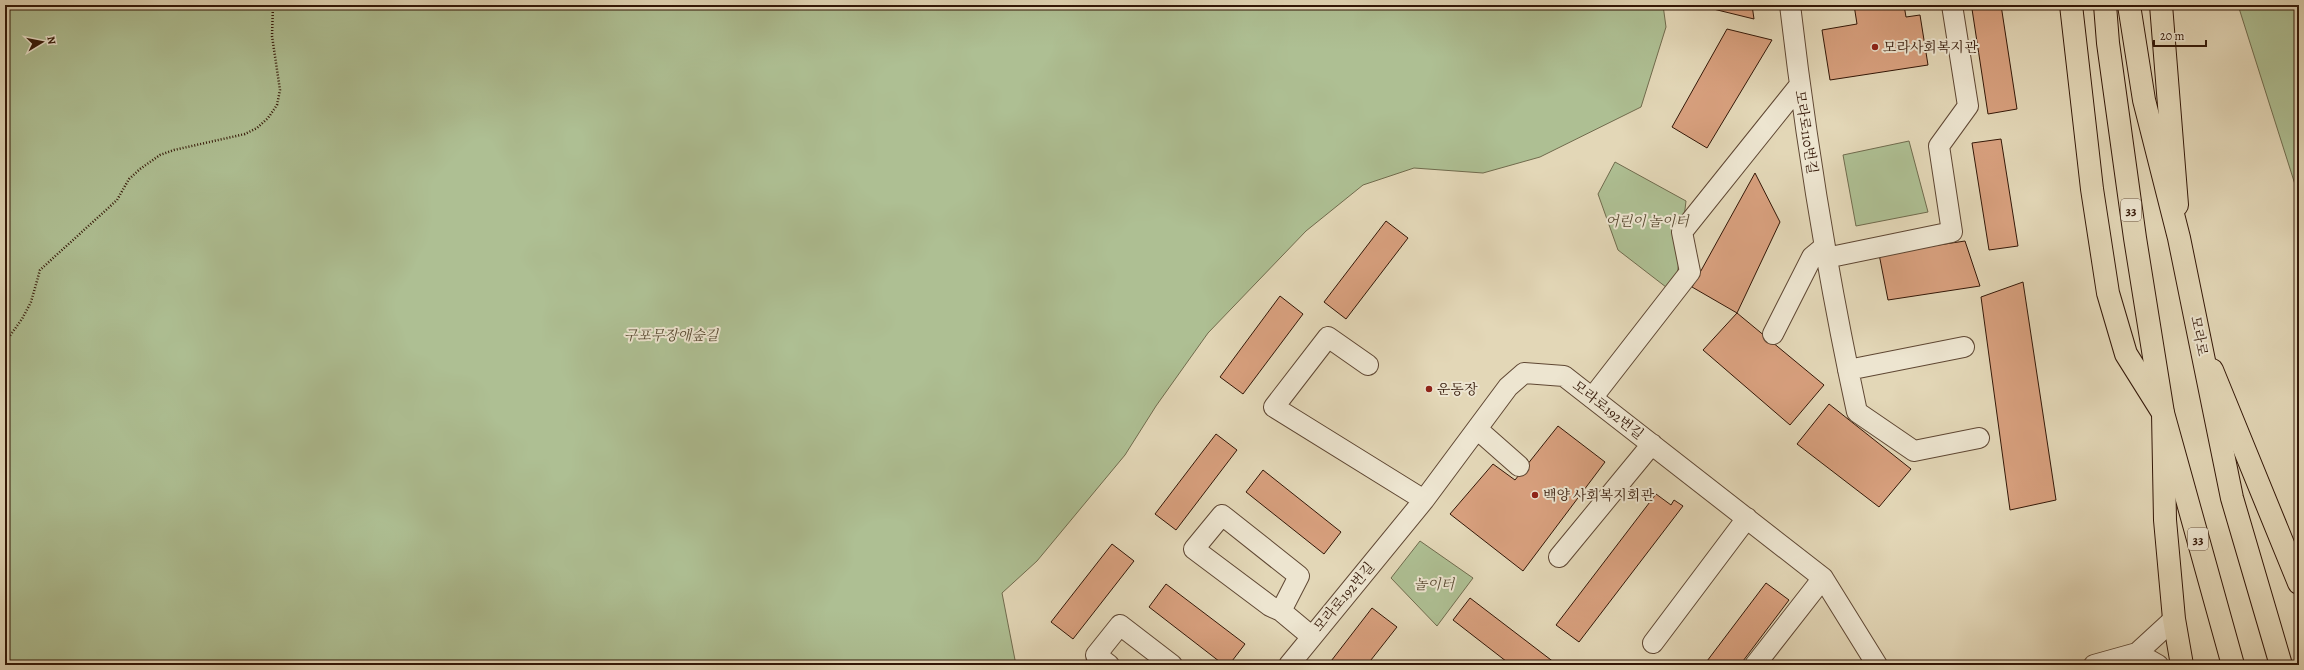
<svg xmlns="http://www.w3.org/2000/svg" width="2304" height="670" font-family="Alegreya,'Noto Serif KR',serif">
<style>
.green{fill:#aebf93;stroke:#706b4d}
.building{fill:#d8a07e;stroke:#331707}
.lines{fill:none;stroke-linecap:round;stroke-linejoin:round}
.minor-casing{stroke:#5f4733;stroke-width:22}
.major-casing{stroke:#331707;stroke-width:24}
.highway-casing{stroke:#331707;stroke-width:24}
.path{stroke:#331707;stroke-width:2.5;stroke-dasharray:1 2;stroke-linecap:butt}
.minor{stroke:#ede5d0;stroke-width:20}
.major{stroke:#e3d7b7;stroke-width:22}
.highway{stroke:#e3d7b7;stroke-width:22}
.poi-dot{fill:#8f2418;stroke:#ede5d0;stroke-width:1.5}
.labels{text-anchor:middle;dominant-baseline:central;stroke-width:4;stroke-linejoin:round;paint-order:stroke}
.shield{fill:#ede5d0;stroke:#6b5543;stroke-width:1}
.shield-label{font-size:13px;font-weight:bold;fill:#331707}
.poi-label{font-size:14px;fill:#331707;stroke:#ede5d0;text-anchor:start}
.street-label{font-size:14px;fill:#331707;stroke:#ede5d0}
.park-label{font-size:14px;font-style:italic;fill:#584931;stroke:#ede5d0}
</style>
<rect width="100%" height="100%" fill="#e3d7b7"/>
<filter id="stains"><feTurbulence type="fractalNoise" baseFrequency=".005" numOctaves="4"/><feColorMatrix values="0 0 0 0 .2 0 0 0 0 .09 0 0 0 0 .02 0 0 0 .5 -.17"/></filter>
<radialGradient id="worn" r=".72"><stop offset=".6" stop-color="#630" stop-opacity="0"/><stop offset="1" stop-color="#630" stop-opacity=".3"/></radialGradient>
<path class="green" d="M5,5H1663L1666,27L1641,107L1540,157L1483,173L1414,168L1363,185L1306,231L1208,333L1156,406L1125,455L1037,561L1002,593L1016,665H5Z
M2238,5H2299V197Z
M1909,141L1928,212L1856,226L1843,155Z
M1615,162L1686,201L1675,294L1618,250L1598,194Z
M1420,541L1473,578L1437,626L1391,578Z"/>
<path class="building" d="M1752,5L1754,19L1697,5Z
M1854,5H1904L1906,17L1920,15L1928,65L1830,80L1822,30L1857,24Z
M2001,5L2017,109L1988,114L1972,9Z
M1727,29L1772,40L1707,148L1672,127Z
M2001,139L2018,246L1989,250L1972,143Z
M1755,173L1780,222L1737,313L1692,287Z
M1386,221L1408,238L1346,319L1324,302Z
M1965,241L1980,286L1888,300L1879,254Z
M2023,282L2056,500L2010,510L1981,297Z
M1280,296L1303,314L1243,394L1220,377Z
M1737,313L1824,385L1790,425L1703,350Z
M1829,404L1911,469L1879,507L1797,444Z
M1558,426L1605,462L1523,571L1450,514L1493,464L1515,480Z
M1216,434L1237,450L1176,530L1155,514Z
M1263,470L1341,532L1324,554L1246,492Z
M1656,494L1671,505L1674,500L1683,506L1579,642L1556,625Z
M1112,544L1134,561L1073,639L1051,622Z
M1766,583L1789,600L1740,665H1704Z
M1166,584L1245,644L1229,665H1224L1149,607Z
M1470,598L1555,663L1554,665H1511L1453,620Z
M1372,608L1397,627L1367,665H1328Z"/>
<g class="lines">
<defs>
<path id="minor" d="M1790,5C1806,142 1828,278 1857,412L1914,451L1979,438
M1826,258L1952,232L1939,146L1968,106L1952,5
M1773,334L1812,257L1824,247
M1368,365L1328,337L1274,407L1424,500
M1848,370L1964,347
M1592,398L1690,272L1682,232L1799,86
M1477,429L1519,466
M1559,557L1652,444
M1281,611L1299,576L1222,515L1194,549L1270,606L1281,611L1311,636
M1653,643L1747,518
M2137,653L2158,665
M1109,665L1096,655L1120,625L1172,665
M1289,665L1424,500L1508,387L1524,373L1564,376L1823,578L1877,665
M1755,665L1823,578
M2094,665L2137,653L2174,619"/>
<path id="major" d="M2071,5L2092,189L2108,293L2126,354L2163,413L2165,520L2174,619L2182,665
M2161,5L2177,205
M2212,370L2299,583"/>
<path id="highway" d="M2105,5L2108,43L2135,238L2163,413L2233,665
M2129,5L2144,100L2179,238L2232,498L2281,665"/>
</defs>
<use href="#minor" class="minor-casing"/>
<use href="#major" class="major-casing"/>
<use href="#highway" class="highway-casing"/>
<path class="path" d="M5,338L9,337L22,319L31,302L40,270L117,200L129,179L140,169L160,155L174,150L245,134L257,128L268,118L277,105L280,90L272,36L273,5"/>
<use href="#minor" class="minor"/>
<use href="#major" class="major"/>
<use href="#highway" class="highway"/>
</g>
<g class="poi-dot">
<circle cx="1875" cy="47" r="4"/>
<circle cx="1429" cy="389" r="4"/>
<circle cx="1535" cy="495" r="4"/>
</g>
<g class="labels">
<g class="shield">
<rect x="2121" y="199" width="20" height="22" rx="3"/>
<rect x="2188" y="528" width="20" height="22" rx="3"/>
</g>
<g class="shield-label">
<text x="2131" y="210">33</text>
<text x="2198" y="539">33</text>
</g>
<g class="poi-label">
<text x="1883" y="47">모라사회복지관</text>
<text x="1437" y="389">운동장</text>
<text x="1543" y="495">백양 사회복지회관</text>
</g>
<g class="street-label">
<text transform="translate(1806 132) rotate(81)">모라로110번길</text>
<text transform="translate(2199 336) rotate(79)">모라로</text>
<text transform="translate(1608 410) rotate(38)">모라로192번길</text>
<text transform="translate(1344 597) rotate(-50)">모라로192번길</text>
</g>
<g class="park-label">
<text x="1647" y="221">어린이 놀이터</text>
<text x="671" y="335">구포무장애숲길</text>
<text x="1434" y="584">놀이터</text>
</g>
</g>
<rect width="2304" height="670" fill="none" stroke="#e3d7b7" stroke-width="20"/>
<rect x="6" y="6" width="2292" height="658" fill="none" stroke="#331707" stroke-width="2"/>
<rect x="10" y="10" width="2284" height="650" fill="none" stroke="#331707"/>
<g transform="translate(42 42) rotate(80)" stroke="#ede5d0" stroke-width="3" paint-order="stroke">
<path d="M0-3L7 15L0 10L-7 15Z" fill="#331707"/>
<text y="-6" font-size="11" font-weight="bold" text-anchor="middle" fill="#331707">N</text>
</g>
<path d="M2154 40v6h52v-6" fill="none" stroke="#331707" stroke-width="2"/>
<text x="2160" y="40" font-size="12" fill="#331707" stroke="#ede5d0" stroke-width="3" paint-order="stroke">20 m</text>
<rect width="100%" height="100%" filter="url(#stains)"/>
<rect width="100%" height="100%" fill="url(#worn)"/>
</svg>
